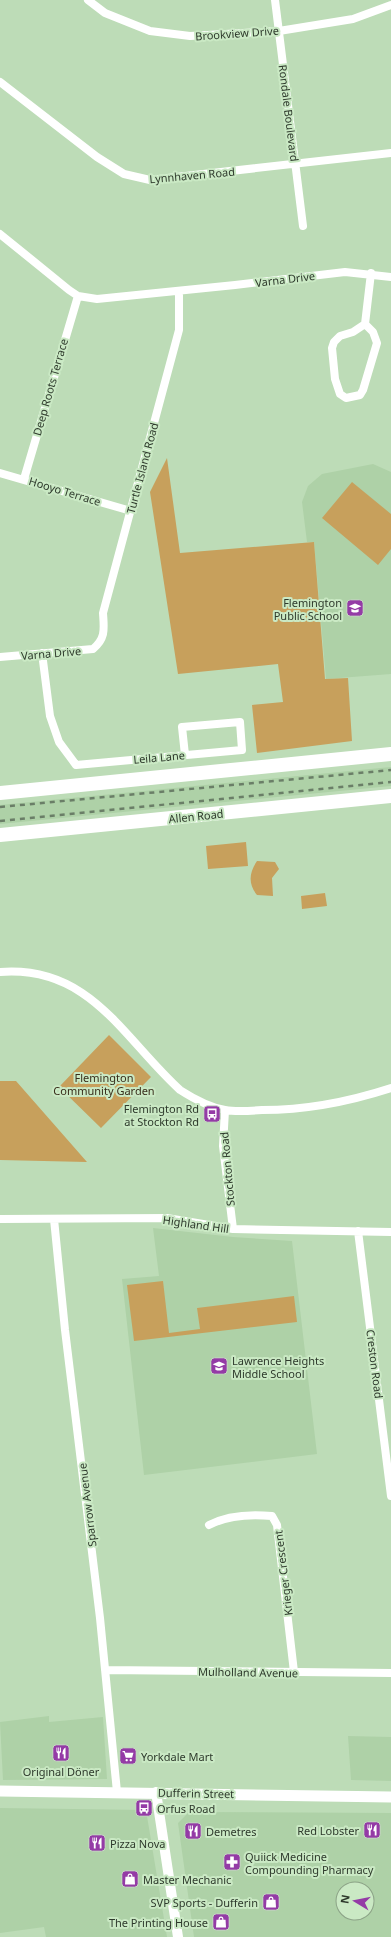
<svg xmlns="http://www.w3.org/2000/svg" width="391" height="1937" font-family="'Noto Sans',sans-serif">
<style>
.built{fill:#aed1a7;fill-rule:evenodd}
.green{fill:#c7a05c}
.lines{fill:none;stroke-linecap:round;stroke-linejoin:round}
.minor{stroke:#fff;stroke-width:8}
.tertiary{stroke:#fff;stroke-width:10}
.secondary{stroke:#fff;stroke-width:11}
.motorway{stroke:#fff;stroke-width:14}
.rail{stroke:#6a7e67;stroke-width:2.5;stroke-dasharray:5 5;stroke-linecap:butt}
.labels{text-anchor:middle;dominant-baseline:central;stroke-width:4;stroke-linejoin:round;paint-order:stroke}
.street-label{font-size:11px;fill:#2e3a2c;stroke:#cae9c4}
.poi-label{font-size:11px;fill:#2e3a2c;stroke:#cae9c4;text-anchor:start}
.park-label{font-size:11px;fill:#382d1b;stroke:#cae9c4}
</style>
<rect width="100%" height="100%" fill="#bddcb7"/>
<path class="built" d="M373,464L391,472V674L326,679L314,542H307L302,502L308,486L322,474Z
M391,767V786L0,824V805Z
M153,1228L233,1237L292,1241L317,1454L144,1475L122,1279L159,1276Z
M49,1716V1722L103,1717L107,1779L3,1780L0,1722Z
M348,1736L391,1737V1781L351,1780Z
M0,1808L146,1810L167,1937H46L44,1927L0,1933Z
M189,1812L391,1813V1937H194L178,1823ZM343,1889H367V1913H343Z"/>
<path class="green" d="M167,458L180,553L314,542L325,679L348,678L352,741L257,753L252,705L283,702L278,664L178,674L150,492Z
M352,482L391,514V549L378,565L322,518Z
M246,842L248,866L208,869L206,846Z
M257,861L275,862L279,869L272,878L273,896L257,895C248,884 249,873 257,861Z
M325,893L327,906L302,909L301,896Z
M109,1035L151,1077L101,1128L59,1087Z
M0,1081H16L87,1162L0,1160Z
M163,1281L169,1333L200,1329L197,1308L294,1296L297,1322L134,1341L127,1285Z"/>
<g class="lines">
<path class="minor" d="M88,0L105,13L150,31L190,36L279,31L353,19L391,5
M275,0L303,226
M0,82L97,157L124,174L150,180L391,153
M0,234L69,290L78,296L97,299L235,285L345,272L391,277
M365,324L373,332L377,343L363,390L360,395L346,398L340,394L335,379L332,348L334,342L340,336L353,332L365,324L371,273
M0,473L131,511
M24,479L78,296
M42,653L50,716L59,742L76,765L242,750L240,722L182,727L185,755
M0,657L93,649C106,638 104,629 103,613L179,330V291
M0,972C90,965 123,1038 180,1090C194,1099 209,1107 225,1110C236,1112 250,1111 262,1110C306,1110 348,1102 391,1088
M225,1110L223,1146L233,1229
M0,1219L167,1218L233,1229L391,1232
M54,1219L65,1330L100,1618L117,1792
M358,1231L391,1496
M209,1525C228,1515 251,1514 272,1516L277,1525L294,1672
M105,1670L391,1673"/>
<path class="tertiary" d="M156,1792L178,1937"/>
<path class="secondary" d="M0,1791L391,1797"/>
<path class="motorway" d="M0,793L391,754
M0,835L391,796"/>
<path class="rail" d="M0,807L391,770
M0,821L391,782"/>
</g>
<defs>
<symbol id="school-square" viewBox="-11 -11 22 22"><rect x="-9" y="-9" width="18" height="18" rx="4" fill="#943ba6" stroke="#cae9c4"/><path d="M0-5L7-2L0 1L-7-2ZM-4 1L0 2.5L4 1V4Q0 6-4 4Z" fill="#fff"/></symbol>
<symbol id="bus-square" viewBox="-11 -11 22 22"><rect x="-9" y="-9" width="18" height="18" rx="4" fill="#943ba6" stroke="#cae9c4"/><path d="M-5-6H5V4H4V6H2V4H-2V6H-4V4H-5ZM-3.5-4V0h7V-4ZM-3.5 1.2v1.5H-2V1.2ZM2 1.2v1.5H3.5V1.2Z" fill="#fff"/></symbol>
<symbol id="restaurant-square" viewBox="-11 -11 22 22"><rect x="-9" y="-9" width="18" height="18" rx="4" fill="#943ba6" stroke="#cae9c4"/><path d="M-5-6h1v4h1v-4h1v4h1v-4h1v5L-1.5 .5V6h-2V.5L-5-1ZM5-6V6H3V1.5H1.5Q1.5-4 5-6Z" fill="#fff"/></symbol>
<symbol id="supermarket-square" viewBox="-11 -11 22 22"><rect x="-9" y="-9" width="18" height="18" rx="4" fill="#943ba6" stroke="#cae9c4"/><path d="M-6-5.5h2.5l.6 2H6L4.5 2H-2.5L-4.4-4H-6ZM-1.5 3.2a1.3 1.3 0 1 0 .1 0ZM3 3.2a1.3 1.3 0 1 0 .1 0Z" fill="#fff"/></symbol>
<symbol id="pharmacy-square" viewBox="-11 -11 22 22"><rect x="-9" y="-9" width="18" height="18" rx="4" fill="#943ba6" stroke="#cae9c4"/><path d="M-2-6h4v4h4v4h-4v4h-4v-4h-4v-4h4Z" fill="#fff"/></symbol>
<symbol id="shop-square" viewBox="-11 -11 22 22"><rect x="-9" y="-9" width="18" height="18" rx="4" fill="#943ba6" stroke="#cae9c4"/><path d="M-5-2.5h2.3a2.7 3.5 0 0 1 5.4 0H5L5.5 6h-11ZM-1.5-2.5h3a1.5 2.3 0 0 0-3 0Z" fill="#fff"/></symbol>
</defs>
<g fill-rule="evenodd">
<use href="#school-square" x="345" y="598" width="20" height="20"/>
<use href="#bus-square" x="202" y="1104" width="20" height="20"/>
<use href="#school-square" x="209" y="1356" width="20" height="20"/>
<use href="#restaurant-square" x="51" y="1743" width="20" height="20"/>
<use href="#supermarket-square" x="118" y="1746" width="20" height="20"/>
<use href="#bus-square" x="134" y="1798" width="20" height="20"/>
<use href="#restaurant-square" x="362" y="1820" width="20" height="20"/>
<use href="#restaurant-square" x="183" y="1821" width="20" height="20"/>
<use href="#restaurant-square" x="87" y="1833" width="20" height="20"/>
<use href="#pharmacy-square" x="222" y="1852" width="20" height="20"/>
<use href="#shop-square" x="120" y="1869" width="20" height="20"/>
<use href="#shop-square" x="261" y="1892" width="20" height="20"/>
<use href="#shop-square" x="211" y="1912" width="20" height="20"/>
</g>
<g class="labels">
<g class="street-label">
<text transform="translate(237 33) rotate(-4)">Brookview Drive</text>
<text transform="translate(289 113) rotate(83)">Rondale Boulevard</text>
<text transform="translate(192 175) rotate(-5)">Lynnhaven Road</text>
<text transform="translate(285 279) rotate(-7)">Varna Drive</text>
<text transform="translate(50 387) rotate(-74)">Deep Roots Terrace</text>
<text transform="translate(142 468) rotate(-75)">Turtle Island Road</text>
<text transform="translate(65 491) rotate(17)">Hooyo Terrace</text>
<text transform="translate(51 653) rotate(-5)">Varna Drive</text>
<text transform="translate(159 757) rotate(-5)">Leila Lane</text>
<text transform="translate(196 816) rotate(-6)">Allen Road</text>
<text transform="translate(227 1169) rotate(-95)">Stockton Road</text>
<text transform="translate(196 1224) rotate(8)">Highland Hill</text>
<text transform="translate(375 1364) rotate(83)">Creston Road</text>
<text transform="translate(87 1505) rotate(-97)">Sparrow Avenue</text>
<text transform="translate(283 1573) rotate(-97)">Krieger Crescent</text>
<text transform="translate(248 1672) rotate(1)">Mulholland Avenue</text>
<text transform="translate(196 1793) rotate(1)">Dufferin Street</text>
</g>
<g class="poi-label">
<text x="342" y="602" text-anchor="end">Flemington<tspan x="342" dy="13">Public School</tspan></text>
<text x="199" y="1108" text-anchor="end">Flemington Rd<tspan x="199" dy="13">at Stockton Rd</tspan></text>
<text x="232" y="1360">Lawrence Heights<tspan x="232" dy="13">Middle School</tspan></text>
<text x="141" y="1756">Yorkdale Mart</text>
<text x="61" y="1771" text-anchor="middle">Original Döner</text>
<text x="157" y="1808">Orfus Road</text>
<text x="359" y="1830" text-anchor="end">Red Lobster</text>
<text x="206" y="1831">Demetres</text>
<text x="110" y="1843">Pizza Nova</text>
<text x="245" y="1856">Quiick Medicine<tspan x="245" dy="13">Compounding Pharmacy</tspan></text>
<text x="143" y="1879">Master Mechanic</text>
<text x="258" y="1902" text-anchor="end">SVP Sports - Dufferin</text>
<text x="208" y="1922" text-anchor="end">The Printing House</text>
</g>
<g class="park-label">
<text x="104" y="1077">Flemington<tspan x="104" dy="13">Community Garden</tspan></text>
</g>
</g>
<g transform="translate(355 1901) rotate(280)"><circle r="19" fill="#cae9c4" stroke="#8ca387"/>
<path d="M0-3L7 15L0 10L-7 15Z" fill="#943ba6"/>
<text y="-6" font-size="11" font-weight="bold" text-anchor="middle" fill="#2e3a2c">N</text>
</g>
</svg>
